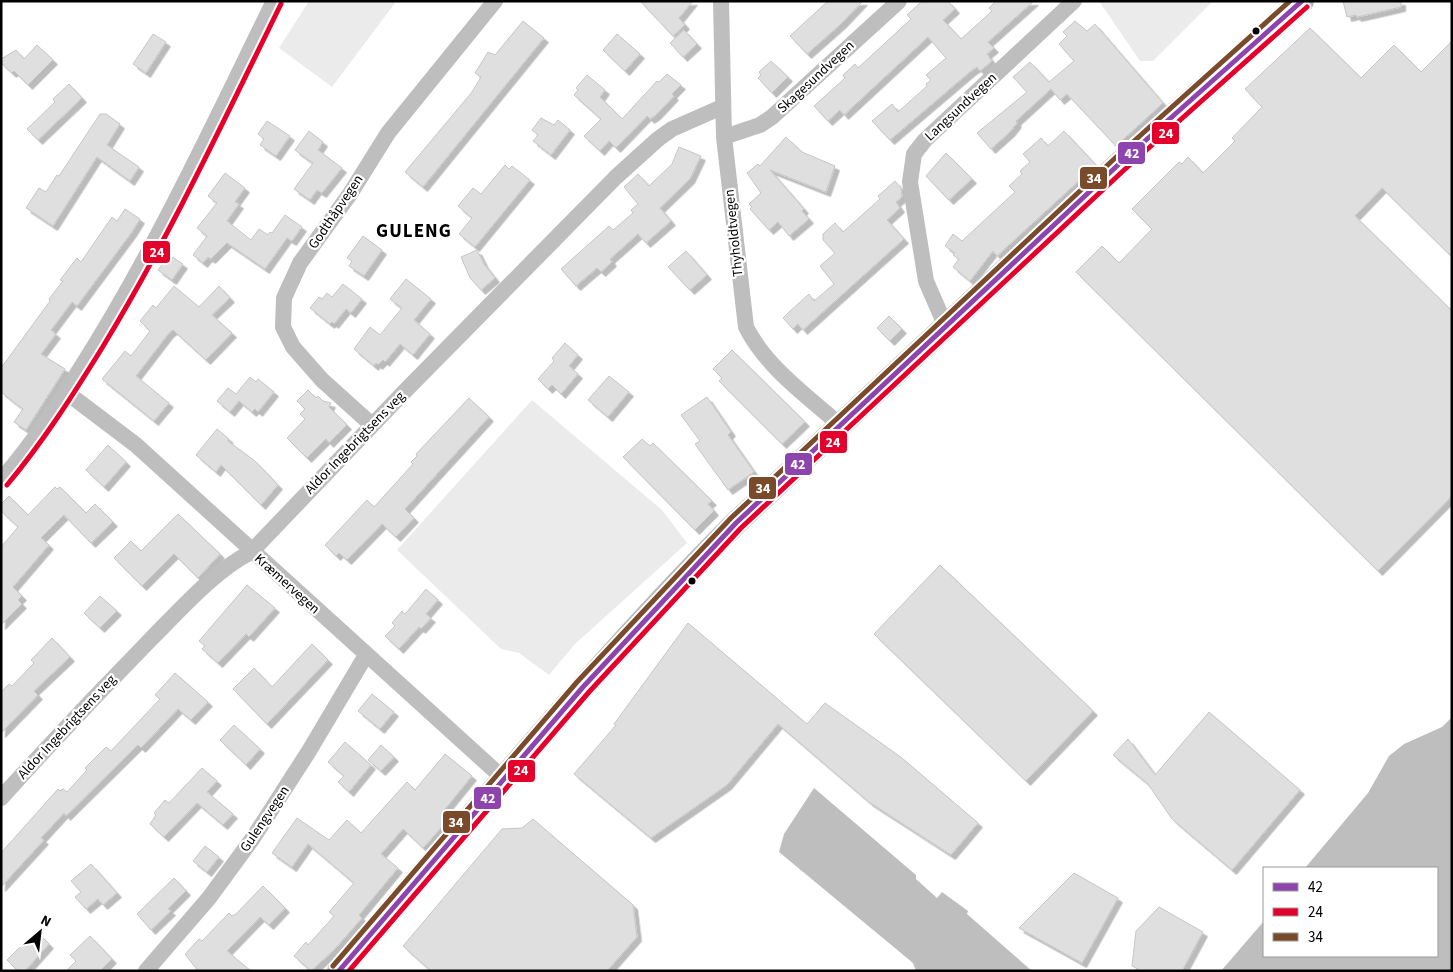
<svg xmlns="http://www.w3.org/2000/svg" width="1453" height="972" font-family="'Source Sans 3',sans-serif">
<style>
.green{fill:#ebebeb}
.water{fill:#bebebe}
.building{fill:#dfdfdf;stroke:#c6c6c6;filter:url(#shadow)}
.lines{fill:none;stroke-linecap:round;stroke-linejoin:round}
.street{stroke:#bebebe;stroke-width:16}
.secondary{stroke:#b8b8b8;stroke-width:24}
.bus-1-casing{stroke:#fff;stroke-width:9}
.bus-2-casing{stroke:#fff;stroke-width:9}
.bus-3-casing{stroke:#fff;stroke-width:9}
.bus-1{stroke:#8e44ad;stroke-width:5}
.bus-2{stroke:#e4002b;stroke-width:5}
.bus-3{stroke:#7a4b2a;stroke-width:5}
.bus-dot{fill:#000;stroke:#fff;stroke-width:2}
.labels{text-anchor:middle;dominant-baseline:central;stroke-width:4.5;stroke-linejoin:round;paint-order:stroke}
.street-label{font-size:14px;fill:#000;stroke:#fff}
.district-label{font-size:19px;font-weight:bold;letter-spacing:1px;fill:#000;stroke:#fff}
.line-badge{stroke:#fff;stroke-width:2}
.badge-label{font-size:14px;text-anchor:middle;font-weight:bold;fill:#fff}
</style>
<defs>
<filter id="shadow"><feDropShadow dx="4.5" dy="4.5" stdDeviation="0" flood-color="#0004"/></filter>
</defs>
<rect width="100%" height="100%" fill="#fff"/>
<path class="green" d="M309,1H392L395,3L332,87L279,48Z
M1099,1H1213L1153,61H1140Z
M532,400L662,510L687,543L575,644L549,675L519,653L501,649L397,550Z"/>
<path class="water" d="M1452,717V971H1221L1264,921V956H1437V868H1305L1368,793L1389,756L1404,744L1442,727Z
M814,788L916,875V879L937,898L942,892L968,911L967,914L1032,971H916L913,963L779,852L784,834Z"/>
<path class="building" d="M640,1H693L679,18L685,25L673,36Z
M828,1H863L841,24L807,54L790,36Z
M922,1H948L955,9L943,20L961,39L992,11L989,8L996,1H1034L988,42L994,48L987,54L992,61L980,71L977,67L971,71L890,140L872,121L892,104L898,112L927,86L926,84L931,80L926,75L946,58L928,37L844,115L840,110L828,121L814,106L845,78L843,75L855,64L858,68L911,19L907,15Z
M1343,1H1401V7L1357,17L1356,15L1347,17Z
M523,21L544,38L423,187L405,172L472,92L481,77L475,73L488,52L495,55Z
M1075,21L1087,31L1095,24L1163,103L1116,146L1067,94L1060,100L1051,89L1016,121L1017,123L1010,132L991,149L977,133L1027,92L1013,77L1030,62L1049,82L1074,61L1059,44L1067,36L1063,32Z
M1310,28L1361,78L1394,45L1421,72L1452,41V257L1382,188L1355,216L1452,311V496L1378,571L1076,272L1102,246L1119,263L1152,229L1132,209L1179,162L1182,164L1188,157L1203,173L1235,141L1232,138L1262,107L1245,89Z
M684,30L697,44L683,57L670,43Z
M153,34L166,42L146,73L133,64Z
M617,34L640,54L625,71L603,50Z
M37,45L53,60L28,85L14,71L12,73L1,63V59L16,50L24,59Z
M771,61L788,77L772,93L758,78L761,75L759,72Z
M667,74L681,85L672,94L674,96L656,115L650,119L647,116L616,148L609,141L600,151L584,136L601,119L574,95L578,90L576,88L587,75L605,90L600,97L622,119L657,81L659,82Z
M69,84L82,98L38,140L27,129L55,102L53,99Z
M100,114H106L120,124L107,145L139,167L130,181L97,157L53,226L26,208L39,188L46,192L57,175L59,176Z
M541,118L554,125L558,120L570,130L551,155L533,141L538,135L532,130Z
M267,121L290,136L276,156L260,145L264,139L258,134Z
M309,131L323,142L318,150L342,168L322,193L317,190L310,200L294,189L313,163L295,150Z
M1064,131L1096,165L997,256L993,251L970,281L953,267L959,259L953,255L955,253L945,246L953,234L962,241L1015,192L1009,186L1022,174L1020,171L1030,162L1023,154L1041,138L1048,146Z
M786,137L802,152L835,166L826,192L770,170L804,209L802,211L809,219L789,236L778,222L769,230L750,209L752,207L749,204L761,193L747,173L758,164L760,166Z
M679,147L701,156L690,179L660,208L671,221L646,243L638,234L610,259L612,262L601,272L597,268L576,286L561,269L609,226L613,230L633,213L631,210L638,204L624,187L638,174L649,186L672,164Z
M946,153L972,179L949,200L926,176Z
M505,165L509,169L512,166L530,180L475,247L459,234L472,218L458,206L473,188L481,194Z
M225,173L245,188L235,202L239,204L227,221L251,240L259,229L268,235L270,232L272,233L285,215L302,227L292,241L287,238L265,269L227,243L211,259L208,257L203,263L193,255L207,236L197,228L217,203L208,196Z
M895,181L901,188L902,197L896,202L900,208L887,220L904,239L803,330L798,324L793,329L783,318L788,313L809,294L814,301L834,284L820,266L835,253L823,240V234L835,223L843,232L880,199L878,196Z
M125,209L140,219L132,232L77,306L72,302L51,330L56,334L41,354L65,369L26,430L14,422L23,409L1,392V368L50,301L49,299L63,281L60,280L77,258L81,262L112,217L117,221Z
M363,236L382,250L364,276L349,266L352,261L347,258Z
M477,250L484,264L495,278L481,290L470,278L461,257Z
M686,251L707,275L690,290L668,267Z
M169,255L183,264L172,280L158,270Z
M406,279L431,299L414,320L430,334L413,355L400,344L385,362L383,360L378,365L376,363L374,366L354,349L370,327L380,335L402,308L390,299Z
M343,284L362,299L351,313L346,309L334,324L332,322L330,324L310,308L319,297L322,299L327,293L332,297Z
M174,286L199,307L219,286L230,298L212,315L232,333L206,360L173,330L169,333L136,376L169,403L154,421L102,379L125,351L131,356L150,331L140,321L153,305L156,308Z
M889,316L902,329L890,341L877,328Z
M565,343L578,355L569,366L578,374L561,394L552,385L548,389L538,379L554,361L552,358Z
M732,350L805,422L782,444L719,381L722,378L713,369Z
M609,376L629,392L608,417L588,400Z
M250,377L256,382L258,379L274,392L258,412L255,409L252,412L239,401L230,412L217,401L228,388L236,394Z
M308,390L316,398L318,396L323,401L331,403L329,407L347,425L329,443L326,439L307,458L287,438L305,419L300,414L305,409L297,401Z
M707,397L731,432L728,435L754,472L728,490L695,444L700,441L681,415Z
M469,398L489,417L405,509L414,518L396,537L382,524L347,560L339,553L336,556L325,545L367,500L374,507L413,464L411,462L417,456L416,454Z
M217,429L229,439L228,441L255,461L278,485L261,505L221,465L216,472L196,455Z
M642,439L650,446L653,443L712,501L708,504L714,511L695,530L623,457Z
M108,445L126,462L104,487L86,470Z
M55,487L57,489L60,487L86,513L95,504L113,522L91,543L64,515L41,538L49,545L13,587L22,596L18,600L22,604L1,625V547L18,527L1,511V504L9,496L28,515Z
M178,514L220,554L198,578L174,554L142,586L114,558L131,541L141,551Z
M940,565L1093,711L1026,781L874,634Z
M247,585L275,608L249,637L246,634L218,663L202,649L205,646L199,641Z
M426,589L438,600L426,614L431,618L421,629L419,627L399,649L385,636L395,626L392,623L402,611L405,614Z
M100,596L117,611L100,628L84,613Z
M688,623L807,724L825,703L902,758L978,823L951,855L869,802L778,724L727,785L651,838L574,774L616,725L614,724Z
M52,638L70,657L34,691L38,695L1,733V692L9,684L12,686L34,663L31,660Z
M312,644L328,660L267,724L233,689L254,668L272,687Z
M175,673L208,702L191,720L178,709L141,748L138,745L66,816L64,813L41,838L44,840L1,887V853L58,789L60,791L63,789L67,792L87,770L85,768L106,747L111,751L160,699L155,695Z
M372,694L394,712L380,729L358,711Z
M1209,712L1300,790L1232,870L1172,819L1148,784L1113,755L1128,739L1155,775Z
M234,725L260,749L246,765L220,740Z
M345,742L371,765L349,792L338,782L344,776L328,762Z
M381,745L394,757L381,771L368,760Z
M445,754L472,776L441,814L447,821L423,848L403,829L381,854L398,868L359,915L362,918L334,950L311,971L294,956L306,942L308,945L334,916L329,912L354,883L308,844L292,867L272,853L297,818L329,840L347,820L361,833L407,782L415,790Z
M202,768L217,781L207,792L233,814L223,825L197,803L164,837L150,824L156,815L154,813L165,800L169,803Z
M533,819L633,905L637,937L607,971H431L403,946L502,829L522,828Z
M205,846L219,857L207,872L193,861Z
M91,864L117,893L103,905L98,899L86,909L75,897L81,892L71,881Z
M1074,873L1118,898L1082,963L1019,928Z
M174,878L186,891L168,909L171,911L151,930L137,914Z
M263,886L285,908L269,925L260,917L227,951L251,971H198L185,954L199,939L202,941L229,913L232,916L236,914Z
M1159,907L1203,932L1182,971H1142L1132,966L1136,931Z
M36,931L49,944L25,971H18L7,960Z
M90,936L112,959L100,971H66L76,961L70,955Z"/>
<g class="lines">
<path class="street" d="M721,1L724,137L746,327C766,367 807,396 840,425
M724,137L760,125L772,117L899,1
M946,327L926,281L910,182L914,154L925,140L1074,1
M66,392L136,445L504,779
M372,425L322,380L293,347L283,327L284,298L300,263L350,194L388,133L495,1
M1,480C32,445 57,406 82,366C156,249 213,125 274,1
M1,798C50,744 100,691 151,639C181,609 213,572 251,552L406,390L616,177L658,139L672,129L722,107
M146,971L209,898L253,838L309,751L366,655"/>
<path class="secondary" d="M339,971C470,820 595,664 736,523L1118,165L1302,1"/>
<defs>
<path id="bus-1" d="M339,971L583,687L736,523L1118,165L1302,1"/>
<path id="bus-2" d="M7,485C43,442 73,395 102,348C169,238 224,120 281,4
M349,971L589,692L741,528L1123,171L1307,7"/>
<path id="bus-3" d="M333,966L577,682L731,518L1113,160L1290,1"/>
</defs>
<use href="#bus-1" class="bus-1-casing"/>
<use href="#bus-2" class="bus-2-casing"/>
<use href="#bus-3" class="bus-3-casing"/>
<use href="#bus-1" class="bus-1"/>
<use href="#bus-2" class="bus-2"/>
<use href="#bus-3" class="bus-3"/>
</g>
<g class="bus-dot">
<circle cx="1256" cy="31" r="4.5"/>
<circle cx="692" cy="581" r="4.5"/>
</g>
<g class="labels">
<g class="street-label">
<text transform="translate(816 77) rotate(-43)">Skagesundvegen</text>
<text transform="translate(961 107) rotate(-43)">Langsundvegen</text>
<text transform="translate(336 212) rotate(-56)">Godthåpvegen</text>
<text transform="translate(734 233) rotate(-96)">Thyholdtvegen</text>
<text transform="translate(355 443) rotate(-46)">Aldor Ingebrigtsens veg</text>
<text transform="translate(287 584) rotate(42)">Kræmervegen</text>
<text transform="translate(67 727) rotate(-47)">Aldor Ingebrigtsens veg</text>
<text transform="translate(265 819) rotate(-56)">Gulengvegen</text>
</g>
<g class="district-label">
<text x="414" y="231">GULENG</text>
</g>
</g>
<g class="line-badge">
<rect x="1151" y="121" width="29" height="24" rx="5" fill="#e4002b"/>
<rect x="1117" y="141" width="29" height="24" rx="5" fill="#8e44ad"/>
<rect x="1079" y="166" width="29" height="24" rx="5" fill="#7a4b2a"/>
<rect x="142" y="240" width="29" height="24" rx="5" fill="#e4002b"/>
<rect x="819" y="430" width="29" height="24" rx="5" fill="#e4002b"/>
<rect x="784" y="452" width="29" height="24" rx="5" fill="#8e44ad"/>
<rect x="748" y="476" width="29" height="24" rx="5" fill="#7a4b2a"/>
<rect x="507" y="759" width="29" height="24" rx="5" fill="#e4002b"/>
<rect x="473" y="786" width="29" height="24" rx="5" fill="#8e44ad"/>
<rect x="442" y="810" width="29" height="24" rx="5" fill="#7a4b2a"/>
</g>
<g class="badge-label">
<text x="1166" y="138">24</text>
<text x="1132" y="158">42</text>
<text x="1094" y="183">34</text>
<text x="157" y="257">24</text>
<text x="833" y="447">24</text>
<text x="798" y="469">42</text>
<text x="763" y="493">34</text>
<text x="521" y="775">24</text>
<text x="488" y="803">42</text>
<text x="456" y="827">34</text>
</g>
<rect width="1453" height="972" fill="none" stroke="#000000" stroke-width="5"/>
<rect x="1263" y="867" width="175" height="90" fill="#ffffff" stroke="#999999"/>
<rect x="1273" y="883" width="25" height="8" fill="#8e44ad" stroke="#999999"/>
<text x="1308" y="892" font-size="15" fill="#000000">42</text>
<rect x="1273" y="908" width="25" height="8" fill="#e4002b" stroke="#999999"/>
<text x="1308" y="917" font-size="15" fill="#000000">24</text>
<rect x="1273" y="933" width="25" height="8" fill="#7a4b2a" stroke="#999999"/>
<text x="1308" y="942" font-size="15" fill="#000000">34</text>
<g transform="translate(40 932) rotate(28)" stroke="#ffffff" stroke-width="4" paint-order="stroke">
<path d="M0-4L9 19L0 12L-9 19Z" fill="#000000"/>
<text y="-8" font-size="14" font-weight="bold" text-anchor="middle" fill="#000000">N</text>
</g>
</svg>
